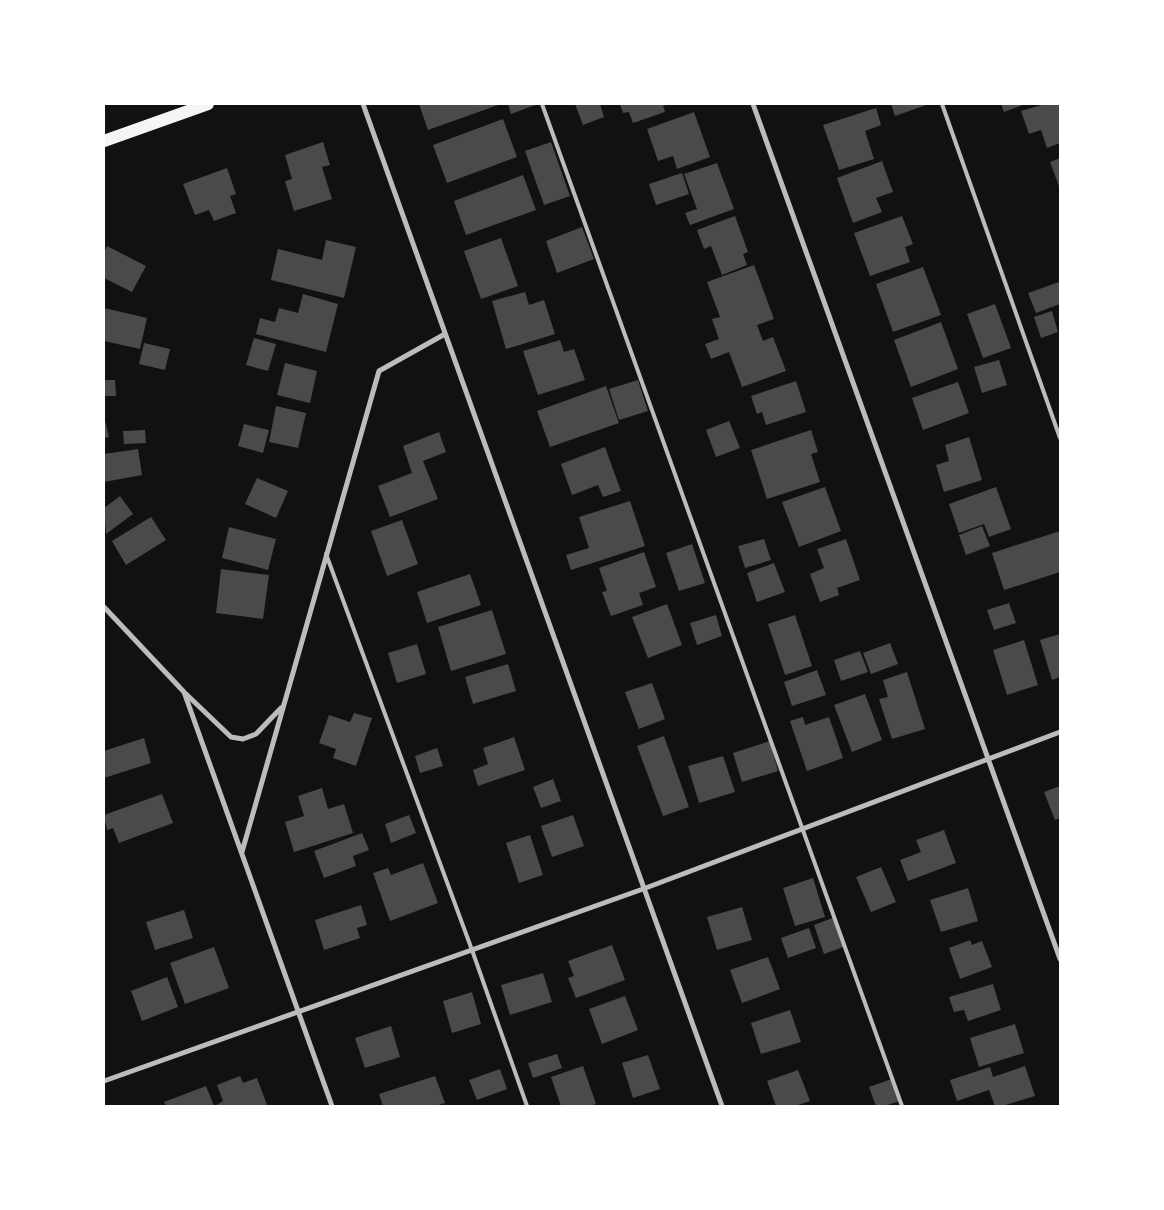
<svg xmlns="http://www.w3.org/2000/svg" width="1164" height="1210" font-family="Quicksand,sans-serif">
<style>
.building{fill:#4a4a4a}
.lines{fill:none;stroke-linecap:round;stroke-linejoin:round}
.service{stroke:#bcbcbc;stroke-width:4}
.minor{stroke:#bcbcbc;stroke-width:5}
.primary{stroke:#f5f5f5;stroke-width:12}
</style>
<rect width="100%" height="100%" fill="#111"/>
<path class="building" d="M419,104H501L428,130Z
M508,104H538L511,114Z
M575,104H600L604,117L583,125Z
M620,104H669L663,106L665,112L633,123L629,112L623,113Z
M891,104H929L895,116Z
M1001,104H1025L1004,112Z
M1045,104H1060V143L1047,148L1041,130L1029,134L1021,111Z
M876,108L881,125L865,131L874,159L839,170L823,125Z
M694,112L710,157L677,169L673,156L658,161L647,129Z
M503,119L517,157L447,183L433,145Z
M323,142L330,165L322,167L332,199L294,211L285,181L292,179L285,155Z
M551,142L570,196L544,205L525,151Z
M1060,158V189L1050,162Z
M882,161L893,192L876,198L882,212L853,223L837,178Z
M717,163L734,209L690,225L685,213L697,209L684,174Z
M227,168L236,194L230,196L236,213L214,221L209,210L195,215L183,184Z
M682,173L689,194L656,205L649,184Z
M523,175L536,210L466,235L454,201Z
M735,216L748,252L743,254L747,265L722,275L711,246L704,249L697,230Z
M902,216L913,244L905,247L910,262L870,276L854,233Z
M582,227L594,259L557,273L546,241Z
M501,238L518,286L481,299L464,251Z
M326,240L356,247L344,298L271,280L278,249L322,260Z
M107,246L146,266L132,292L104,278V253Z
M754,265L774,319L757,325L763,341L773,337L786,371L742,387L729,352L711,359L705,344L719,339L712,319L720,317L707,282Z
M923,267L941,315L893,332L876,284Z
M1059,282L1060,304L1036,313L1028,293Z
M525,292L529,305L544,300L555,334L506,349L492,301Z
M303,294L338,304L326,352L256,334L260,318L275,322L279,308L298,313Z
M995,304L1011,348L983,358L967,314Z
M104,308L147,318L140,349L104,341Z
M1052,311L1058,332L1041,338L1034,317Z
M941,322L958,369L911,387L894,340Z
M254,338L276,344L268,371L246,365Z
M560,340L564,352L574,349L585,380L538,395L523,351Z
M144,343L170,349L165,370L139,364Z
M999,360L1007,385L982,393L974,367Z
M285,363L317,371L310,403L277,395Z
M104,380H115L116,396H104Z
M638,380L648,411L619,420L609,389Z
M796,381L806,412L766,425L762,412L757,414L751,396Z
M958,382L969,413L923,430L912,398Z
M606,386L619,423L550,447L537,411Z
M276,406L306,413L298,448L269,442Z
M104,416L109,437L104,438Z
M729,421L740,448L716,457L706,430Z
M244,424L269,430L263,453L238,446Z
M145,430L146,443L124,444L123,431Z
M811,430L818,452L811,454L820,482L767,499L751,450Z
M439,432L446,452L423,461L438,499L390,517L378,486L412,473L403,446Z
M969,437L982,480L944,492L936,465L949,461L945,445Z
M605,447L621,491L603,497L598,485L572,495L561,464Z
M138,449L142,475L104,482V454Z
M257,478L288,491L276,518L245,504Z
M825,487L841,531L799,547L782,502Z
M996,487L1011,529L989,537L984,524L959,533L949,504Z
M120,496L133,514L106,534L104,508Z
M630,501L645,546L571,570L566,555L589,548L579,517Z
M151,517L166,540L126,565L112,541Z
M402,520L418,564L387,576L371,531Z
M982,526L990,546L966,555L959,535Z
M229,527L276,539L268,570L222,558Z
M1060,531V572L1004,590L992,553Z
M764,539L771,560L745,568L738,546Z
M846,539L860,580L837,588L839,595L820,602L810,574L824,568L817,549Z
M692,544L705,583L679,591L666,553Z
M644,552L656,587L639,593L643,605L611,616L602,592L607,591L599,568Z
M774,563L785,592L757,602L747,573Z
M221,569L269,575L263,619L216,613Z
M470,574L481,605L427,623L417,592Z
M1009,603L1016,623L994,630L987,610Z
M667,604L682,645L648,658L632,617Z
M492,610L506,654L451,671L438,627Z
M716,615L722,636L697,645L690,623Z
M795,615L812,666L785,675L768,624Z
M1060,634V677L1052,680L1040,640Z
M1024,640L1038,685L1007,695L993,650Z
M890,643L898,664L871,674L863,653Z
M417,644L426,674L397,683L388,653Z
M860,651L868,672L841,681L834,660Z
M508,664L516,691L473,704L465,677Z
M817,670L826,695L792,706L784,682Z
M907,672L925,729L892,739L879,699L888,697L883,680Z
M652,683L665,719L639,729L625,692Z
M865,694L882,740L852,752L834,705Z
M354,713L372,718L356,766L333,758L336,749L319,743L329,715L350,722Z
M803,717L805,725L829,717L843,758L807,771L790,721Z
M664,736L689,807L663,816L637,746Z
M514,737L525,770L478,786L473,770L488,764L483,748Z
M144,738L151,763L104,778V751Z
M770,741L778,771L742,782L733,753Z
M437,748L443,766L420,773L415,756Z
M723,756L735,792L699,803L688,766Z
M553,779L561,801L541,808L533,787Z
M1060,786V818L1055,820L1044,792Z
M322,788L328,809L344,804L353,833L294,852L285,822L304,816L298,796Z
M162,794L173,823L119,843L113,828L107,830L104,815Z
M409,815L416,833L391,843L385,824Z
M573,815L584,846L552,857L541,826Z
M944,830L956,863L908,881L900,860L921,852L916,840Z
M362,833L369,850L353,856L356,866L324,878L314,851Z
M530,835L543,875L519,883L506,843Z
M423,863L438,903L390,921L373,873L388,868L391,875Z
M881,867L896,902L871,912L856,877Z
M813,878L825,917L795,926L783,888Z
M968,888L978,921L941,932L930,900Z
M361,905L367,925L357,928L360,938L324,950L315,920Z
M742,907L752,940L717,950L707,917Z
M184,910L193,938L155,950L146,922Z
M835,917L846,946L824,954L814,925Z
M809,928L816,948L788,958L781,938Z
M970,940L972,945L982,941L992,967L960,979L949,948Z
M612,945L625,980L576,998L568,978L574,976L568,961Z
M214,947L229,988L185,1004L170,963Z
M768,957L780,989L742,1003L730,970Z
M543,973L552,1002L510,1015L501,985Z
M167,977L178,1007L142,1021L131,991Z
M993,984L1001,1010L968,1021L964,1010L954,1012L949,997Z
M472,992L481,1024L452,1033L443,1001Z
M625,996L638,1030L602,1044L589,1009Z
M790,1010L801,1042L761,1054L751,1023Z
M1015,1024L1024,1053L979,1067L970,1038Z
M391,1026L400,1057L365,1068L355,1038Z
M557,1054L562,1068L533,1078L528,1063Z
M648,1055L660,1089L633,1098L622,1063Z
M583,1066L596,1104L589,1106H561L551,1077Z
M1025,1066L1035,1096L1002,1106H995L989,1090L957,1101L950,1080L990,1067L993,1077Z
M500,1069L507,1089L477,1100L469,1080Z
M798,1070L810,1101L795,1106H776L767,1081Z
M240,1076L243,1083L257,1078L267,1105L215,1106L223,1101L217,1085Z
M435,1076L445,1103L435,1106H383L379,1094Z
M892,1079L900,1101L884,1106H876L869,1087Z
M206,1086L214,1106H166L164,1102Z"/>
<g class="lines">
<path class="service" d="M542,104L902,1106
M942,104L1060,438
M326,554L472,950L527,1106"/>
<path class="minor" d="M363,104L722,1106
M753,104L1060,959
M104,607L184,692L332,1106
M186,694L231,737L243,739L256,734L281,708
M242,852L379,371L445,334
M104,1081L643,889L1060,732"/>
<path class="primary" d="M104,141L208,104"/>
</g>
<rect width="1164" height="1210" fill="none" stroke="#ffffff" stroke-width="210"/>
</svg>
